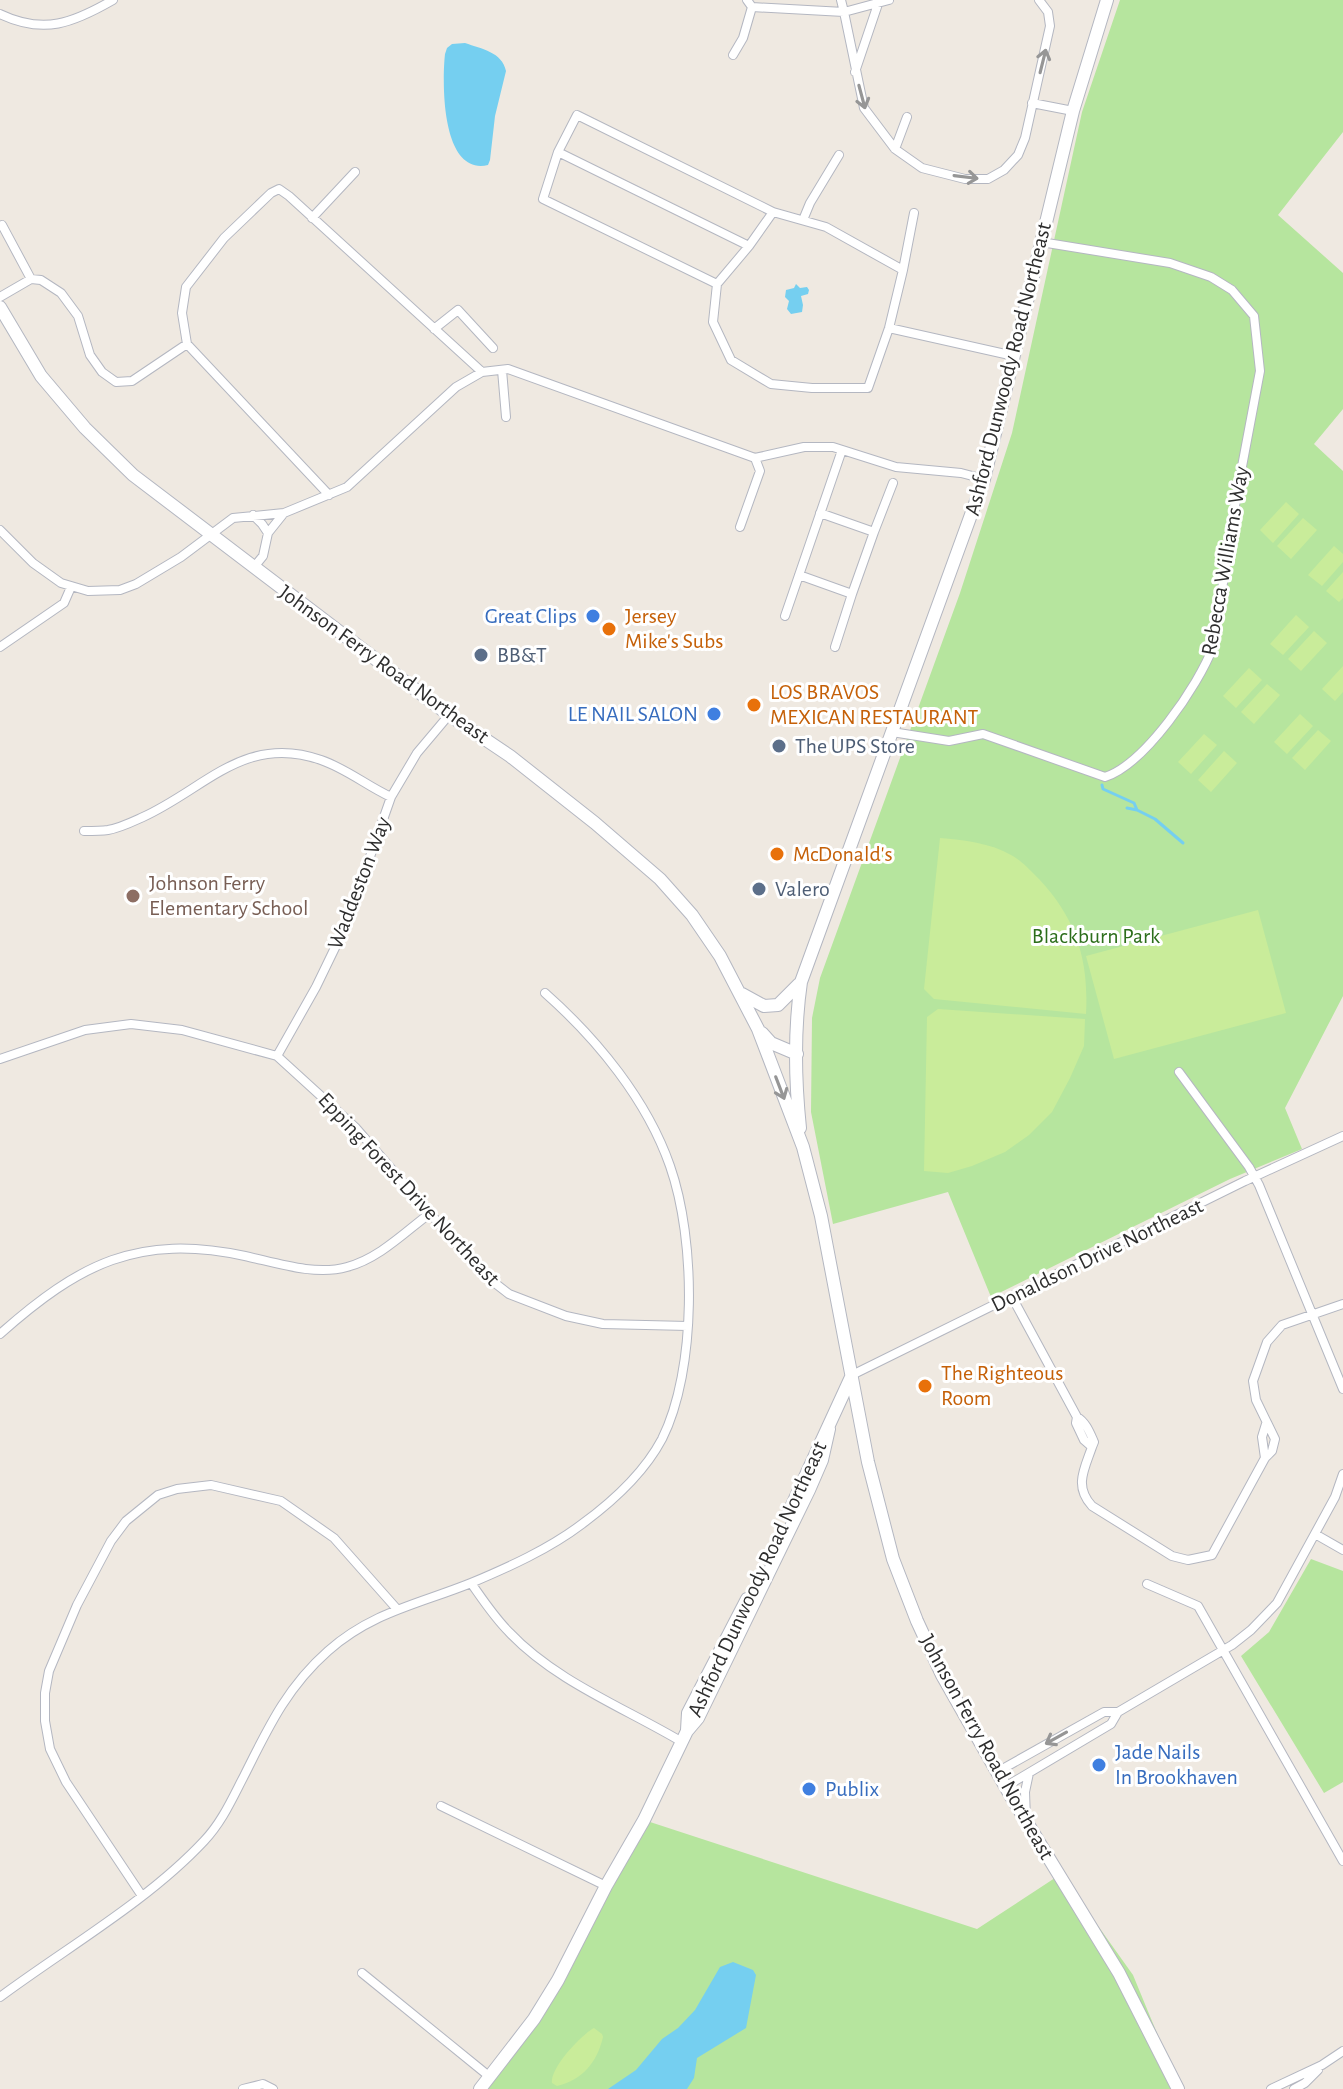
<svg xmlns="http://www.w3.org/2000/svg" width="1343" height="2089" font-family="'Alegreya Sans',sans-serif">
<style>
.green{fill:#b6e59e}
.pitch{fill:#c9ec9a}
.water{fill:#75cff0}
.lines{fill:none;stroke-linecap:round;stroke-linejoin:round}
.stream{stroke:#75cff0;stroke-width:3}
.minor-casing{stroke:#b4b7c1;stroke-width:10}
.secondary-casing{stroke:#b4b7c1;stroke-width:14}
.minor{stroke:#fff;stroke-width:8}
.secondary{stroke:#fff;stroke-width:12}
.oneway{stroke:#969696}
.shop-dot{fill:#3f7fe0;stroke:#fff;stroke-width:3}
.food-dot{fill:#e8710a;stroke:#fff;stroke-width:3}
.service-dot{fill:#5c6f8a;stroke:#fff;stroke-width:3}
.education-dot{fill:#8d6e63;stroke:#fff;stroke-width:3}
.labels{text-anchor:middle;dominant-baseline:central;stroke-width:6;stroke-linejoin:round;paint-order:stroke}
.street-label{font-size:22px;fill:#2e2e2e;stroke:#fff}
.shop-label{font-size:22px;fill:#366cbe;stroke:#fff;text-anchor:end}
.food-label{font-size:22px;fill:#c56008;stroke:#fff;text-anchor:start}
.service-label{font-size:22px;fill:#4e5e75;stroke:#fff;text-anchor:start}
.education-label{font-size:22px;fill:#785e54;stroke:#fff;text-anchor:start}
.park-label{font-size:22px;fill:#2c6e1b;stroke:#fff}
</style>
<rect width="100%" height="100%" fill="#efe9e1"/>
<path class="green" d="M1120,0H1343V132L1278,215L1343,273V409L1314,444L1343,471V996L1285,1108L1302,1149L1230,1179L991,1297L948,1192L833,1224L811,1112L812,1018L820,978L960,593L1012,433L1082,112Z
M1311,1559L1343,1571V1782L1324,1793L1241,1656L1269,1632Z
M647,1821L977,1929L1061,1874L1133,1975L1180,2089H483L552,1987Z"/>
<path class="pitch" d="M1286,502L1299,514L1273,543L1260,530Z
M1303,518L1317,530L1291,559L1277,546Z
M1334,546L1343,554V562L1322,586L1308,575Z
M1343,572V598L1339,602L1326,591Z
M1296,615L1309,627L1283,655L1270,644Z
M1314,631L1327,643L1301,671L1288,659Z
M1343,666V692L1335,701L1322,689Z
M1249,668L1262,680L1236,708L1223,696Z
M1267,684L1280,695L1254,724L1241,712Z
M1300,714L1313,726L1287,754L1274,742Z
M1318,730L1331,741L1305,770L1292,758Z
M1204,734L1217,745L1191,774L1178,762Z
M1224,751L1237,763L1211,792L1198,780Z
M940,838C963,840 991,843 1011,855C1021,860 1031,871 1039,879C1076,918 1089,960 1086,1014L934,999L924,989Z
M1258,910L1286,1013L1114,1059L1086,956Z
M938,1009L1085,1019L1084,1046L1070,1078L1052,1112L1029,1135L1005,1152L972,1166L948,1173L924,1171L927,1017Z
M594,2028L602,2034L603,2037C597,2063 582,2080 557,2086L552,2083C550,2068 581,2035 594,2028Z"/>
<path class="water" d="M465,43C482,49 502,52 506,71L495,116L490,160L488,165C441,176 442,82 445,54L447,48L452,44Z
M796,284L800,288L807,287L809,290L808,294L801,296L803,305L802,312L791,314L787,309L789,301L785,297L786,290L794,288Z
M733,1962L753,1970L756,1975L746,2028L697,2058L694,2078L687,2089H608L636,2070L662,2039L678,2028L695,2010L720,1967Z"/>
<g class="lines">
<path class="stream" d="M1102,785L1103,789L1134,803L1137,810L1155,819L1183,843
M1127,808L1137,810"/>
<defs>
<path id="minor" d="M889,0L844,12L864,108L895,149L922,168L965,179H988L1004,170L1018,155L1025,138L1050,26L1048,12L1039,0
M752,7L844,12L841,0
M0,14C44,35 73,23 113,0
M733,55L743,38L752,7L747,0
M855,72L878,4
M1032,103L1073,111
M577,115L773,212L826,227L903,270L889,328L868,388H812L771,384L731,360L713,322L717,284L543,199L558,152Z
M895,149L907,117
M558,152L749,246L717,284
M312,218L355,172
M803,220L810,203L839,155
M2,225L31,279
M749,246L773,212
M903,270L914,213
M0,297L31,279L41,280L61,293L78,316L90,355L102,372L116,382L132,381L187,344
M889,328L1014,356
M434,329L458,310L493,348
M502,370L506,417
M329,495L187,344L182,313L186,287L224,238L271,193L279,189L289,196L482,372
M820,513L874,532L852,594
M253,515L262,524L268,533L263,556L254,567
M740,527L760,471L755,458
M0,530L33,563L61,583L88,591L120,590L136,584L181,557L233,518L284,513L347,487L456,387L482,372L508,369L755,458L804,447H833L896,467L961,473L984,479
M874,532L893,483
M268,533L284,513
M799,575L852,594L835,647
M785,616L842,450
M0,647L64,603L71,587
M892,732L949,741L983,734L1105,777C1145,764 1198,686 1213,647L1237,493L1260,371L1254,316L1232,290L1211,277L1170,263L1041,242
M84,831C92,831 101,831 108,830C120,828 132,822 143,817C205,789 245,733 321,760C347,769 367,786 391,797
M277,1056L316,987L346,925L391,797L417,753L449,715
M0,1059L85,1030L131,1024L182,1030L277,1056L356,1128L482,1273L509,1294L566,1316L603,1324L688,1326
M1179,1072L1249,1167L1259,1185L1343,1389
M1012,1297L1077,1417
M0,1334C79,1264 138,1233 245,1256C277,1263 315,1276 347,1267C378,1259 404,1233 429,1214
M852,1375L1245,1181L1343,1136
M1077,1417C1086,1422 1090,1433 1094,1442L1092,1447L1084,1440L1076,1423Z
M1092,1447C1084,1470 1074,1486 1092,1506L1172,1556L1188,1560L1212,1555L1265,1458L1272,1451L1275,1439L1256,1400L1253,1381L1267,1342L1282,1325L1343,1304
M1265,1458L1262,1437L1266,1424
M1315,1534L1343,1550
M471,1583C483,1600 494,1617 509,1632C555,1681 625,1708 682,1742
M1147,1584L1198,1606L1343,1861
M997,1772L1104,1712H1118
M1005,1787L1111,1724L1118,1712L1232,1645L1251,1630L1277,1603L1335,1497L1343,1474
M441,1806L606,1886
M1026,1819L1025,1792L1029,1773
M142,1896L66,1782L50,1749L45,1721V1693L49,1671L77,1605L111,1541L126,1521L158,1495L177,1489L211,1485L281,1501L334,1538L396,1608
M362,1973L490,2077
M0,1997C66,1948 148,1901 204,1841C222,1822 232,1799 244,1776C268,1728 287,1687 328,1651C372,1612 419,1604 471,1583C509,1567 549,1549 582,1524C612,1502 644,1473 662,1439C697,1369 696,1240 670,1166C647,1100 597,1039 545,993
M243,2089L263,2084L273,2089
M1271,2089L1322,2065L1343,2051
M1294,2089L1305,2083L1318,2070"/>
<path id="secondary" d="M0,307L41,376L85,428L133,475L449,715L510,756L595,823L660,879L692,915L720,956L758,1029L803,1147L821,1216L868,1462L893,1559L917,1621L942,1675L1009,1793L1119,1973L1178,2089
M742,994L764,1006L778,1005L799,984
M762,1033L771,1043L797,1054
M800,1128C795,1080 794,1030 801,982L984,479L1073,111L1107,0
M788,1514L852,1375
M687,1730L688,1713L747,1599
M480,2089L534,2019L558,1980L606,1886L644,1820L687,1731L698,1718L809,1490L822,1460L829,1429"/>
</defs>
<use href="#minor" class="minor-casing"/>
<use href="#secondary" class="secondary-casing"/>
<use href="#minor" class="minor"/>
<use href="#secondary" class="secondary"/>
</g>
<defs><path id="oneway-shaft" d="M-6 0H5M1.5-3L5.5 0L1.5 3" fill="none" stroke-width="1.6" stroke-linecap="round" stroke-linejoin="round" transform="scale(2)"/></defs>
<g class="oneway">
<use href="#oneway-shaft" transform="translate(1043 61) rotate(-76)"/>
<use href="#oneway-shaft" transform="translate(862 97) rotate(75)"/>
<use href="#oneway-shaft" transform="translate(966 177) rotate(7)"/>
<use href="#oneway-shaft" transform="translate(780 1088) rotate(69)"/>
<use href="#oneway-shaft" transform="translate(1056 1738) rotate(151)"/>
</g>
<g class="shop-dot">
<circle cx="593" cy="616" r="8"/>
<circle cx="714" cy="714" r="8"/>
<circle cx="1099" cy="1765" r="8"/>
<circle cx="809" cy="1789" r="8"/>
</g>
<g class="food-dot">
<circle cx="609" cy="629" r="8"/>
<circle cx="754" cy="705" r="8"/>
<circle cx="777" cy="854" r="8"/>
<circle cx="925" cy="1386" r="8"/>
</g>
<g class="service-dot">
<circle cx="481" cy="655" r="8"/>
<circle cx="779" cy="746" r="8"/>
<circle cx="759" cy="889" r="8"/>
</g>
<circle class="education-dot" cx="133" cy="896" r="8"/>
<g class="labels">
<g class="street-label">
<text transform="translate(1008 369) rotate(-76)">Ashford Dunwoody Road Northeast</text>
<text transform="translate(1225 561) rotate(-80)">Rebecca Williams Way</text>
<text transform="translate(384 664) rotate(36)">Johnson Ferry Road Northeast</text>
<text transform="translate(359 883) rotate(-69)">Waddeston Way</text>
<text transform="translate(409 1189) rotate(47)">Epping Forest Drive Northeast</text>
<text transform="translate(1097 1255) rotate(-26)">Donaldson Drive Northeast</text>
<text transform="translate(757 1579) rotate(-65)">Ashford Dunwoody Road Northeast</text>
<text transform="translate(987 1747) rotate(61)">Johnson Ferry Road Northeast</text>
</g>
<g class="shop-label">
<text x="577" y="616">Great Clips</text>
<text x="698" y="714">LE NAIL SALON</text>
<text x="1115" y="1752" text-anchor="start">Jade Nails<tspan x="1115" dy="25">In Brookhaven</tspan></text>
<text x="825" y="1789" text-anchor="start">Publix</text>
</g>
<g class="food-label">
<text x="625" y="616">Jersey<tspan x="625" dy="25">Mike's Subs</tspan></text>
<text x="770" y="692">LOS BRAVOS<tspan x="770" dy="25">MEXICAN RESTAURANT</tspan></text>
<text x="793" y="854">McDonald's</text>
<text x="941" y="1373">The Righteous<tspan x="941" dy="25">Room</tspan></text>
</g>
<g class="service-label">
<text x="497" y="655">BB&amp;T</text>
<text x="795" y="746">The UPS Store</text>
<text x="775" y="889">Valero</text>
</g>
<g class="education-label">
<text x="149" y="883">Johnson Ferry<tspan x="149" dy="25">Elementary School</tspan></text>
</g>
<g class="park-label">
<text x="1096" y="936">Blackburn Park</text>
</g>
</g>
</svg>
